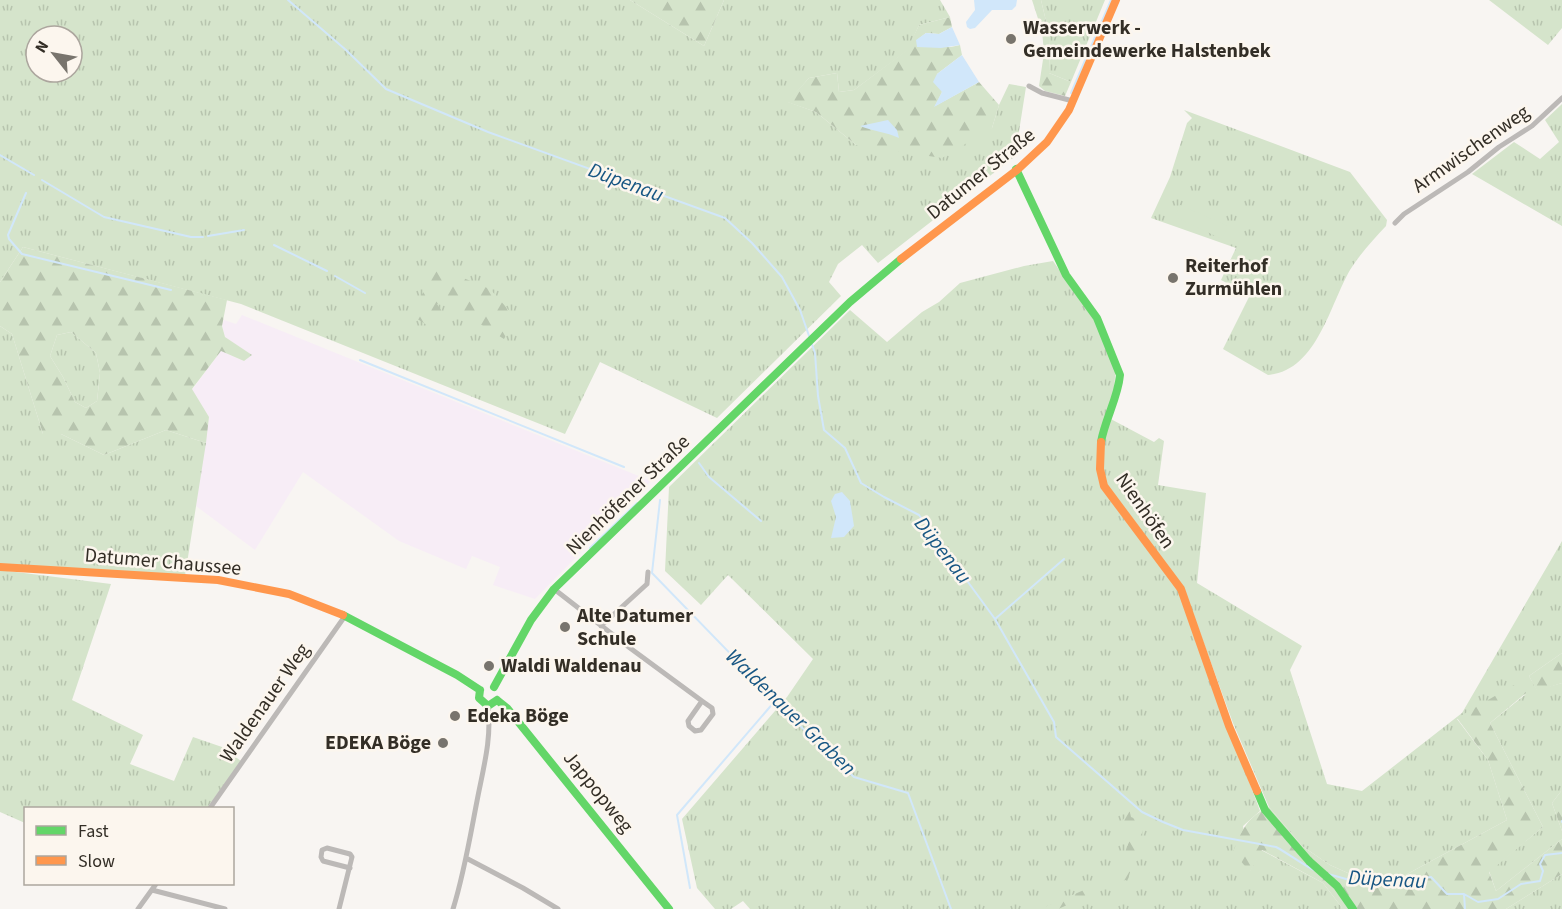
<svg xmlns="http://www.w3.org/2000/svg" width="1562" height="909" font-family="'Source Sans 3',sans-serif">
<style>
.commercial{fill:#f7edf6}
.grass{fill:url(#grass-tufts);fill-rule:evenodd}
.forest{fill:url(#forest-firs);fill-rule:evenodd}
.park{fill:#d5e4cb}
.water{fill:#d1e7fa}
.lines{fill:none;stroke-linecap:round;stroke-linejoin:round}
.stream{stroke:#d1e7fa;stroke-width:2}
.street{stroke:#bcb9b7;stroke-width:5}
.fast{stroke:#63d668;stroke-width:8}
.slow{stroke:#ff974d;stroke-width:8}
.poi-dot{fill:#78746d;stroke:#fcf6ee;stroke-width:2}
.labels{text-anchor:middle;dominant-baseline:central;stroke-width:5;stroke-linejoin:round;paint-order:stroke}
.poi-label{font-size:20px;font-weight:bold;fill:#332e26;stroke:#fcf6ee;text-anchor:start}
.street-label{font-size:20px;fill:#332e26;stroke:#fcf6ee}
.water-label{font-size:21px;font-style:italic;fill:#175683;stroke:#fcf6ee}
</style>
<defs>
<pattern id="grass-tufts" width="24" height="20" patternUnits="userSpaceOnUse" patternTransform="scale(1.5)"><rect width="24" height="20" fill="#d5e4cb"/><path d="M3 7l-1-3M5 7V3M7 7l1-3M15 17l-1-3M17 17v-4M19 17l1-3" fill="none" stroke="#b7c4ae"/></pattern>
<pattern id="forest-firs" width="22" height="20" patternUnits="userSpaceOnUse" patternTransform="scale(1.5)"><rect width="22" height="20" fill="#d5e4cb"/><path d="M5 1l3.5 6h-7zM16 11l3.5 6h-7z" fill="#b7c4ae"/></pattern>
</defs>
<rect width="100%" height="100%" fill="#f8f5f2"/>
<path class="commercial" d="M242,315L651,481L535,599L493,585L500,567L472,556L466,569L399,541L303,472L255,550L196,506L209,417L192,390L221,351L244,361L251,355L225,337L222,326L224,320L236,324Z"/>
<path class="grass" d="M0,0H630L704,46L724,0H940L950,17L919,25L908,50L854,90L839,92L837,73L809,78L788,102L816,112L856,145L992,128L999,105L1009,84L1026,87L1017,144L1018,154L878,263L862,245L838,264L829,282L841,296L717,418L600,362L565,434L241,304L23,247L0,282ZM36,36H72V72H36Z
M1041,0H1105L1071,82L1049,73L1050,38Z
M1489,0H1562V28L1548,45Z
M1562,104V226L1472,174L1514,142L1540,159L1559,142L1545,120Z
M1184,110L1350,172L1387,220L1386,226C1373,240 1360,254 1350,270C1330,304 1317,371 1268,375L1223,349L1250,295L1221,280L1236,248L1151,218L1170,177L1187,123L1192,118Z
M1053,261L1094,320L1116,363L1114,391L1107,417L1154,442L1159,438L1164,441L1158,485L1206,493L1197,583L1302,646L1290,670L1327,784L1362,791L1462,713L1562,541V653L1529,676L1537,690L1562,683V790L1552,803L1562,831V839L1496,891L1489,871L1543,827L1490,723L1526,694L1457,719L1488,760L1507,820L1398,879L1359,878L1330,865L1302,846L1269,807L1233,723L1199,630L1194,633L1260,811L1243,826L1250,871L1261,850L1323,883L1343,909H750L743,901L731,909H715L697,888L682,819L787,697L813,659L728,575L701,605L665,571L669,487L850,310L887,342L922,312L939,302L960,283L1024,266Z
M0,326L12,334L43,434H61L104,455L166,430L206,443L185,576L0,565Z
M71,332L96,353L100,373L97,401L86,408L75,402L63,377L50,356L57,335Z
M0,570L111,584L72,700L143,735L130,764L174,781L193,737L222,747L241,761L207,808H26L25,823L0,812Z
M1562,874V909H1506Z"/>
<path class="forest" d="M630,0H724L704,46Z
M1032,0H1041L1050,38L1049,73L1071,82L1065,96L1045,91L1039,86L1044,53L1042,31Z
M950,17L952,27L939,34L926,33L917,40L918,47H951L960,45L962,55L937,74L942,92L935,106L979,82L999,105L992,128L942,158L856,145L816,112L787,102L809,78L837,73L839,92L854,90L907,50L919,25Z
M23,247L227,300L222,326L225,337L252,355L244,361L221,351L192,389L209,417L206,443L166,430L104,455L61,434H43L12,334L0,326V282ZM71,332L96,353L100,373L97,401L86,408L75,402L63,377L50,356L57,335Z
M427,263L490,289L515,317L504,339L451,306L437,304L445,316L430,327L408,313L426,289Z
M1562,653V683L1537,691L1529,676Z
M1519,682L1526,693L1490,723L1543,827L1489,872L1496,891L1562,839V874L1506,909H1343L1323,883L1262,850L1250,872L1233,852C1242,830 1246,818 1269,807L1302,846L1330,865L1359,878L1398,879L1507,820L1488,760L1457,718Z
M1562,790V831L1552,803Z
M1128,793L1134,799L1129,808L1131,817L1145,823L1128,879L1058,909H1040L1121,874L1129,840L1135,828L1118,826L1126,816L1124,797Z"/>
<path class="park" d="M1180,205L1228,226L1222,239L1175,217Z"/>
<path class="water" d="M974,0H1017L1016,6L1012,10H992L975,28L970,29L967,27L966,22L975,10Z
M952,27L960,45L941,48L917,47L916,40L926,33L939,34Z
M962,55L979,82L934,107L942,92L933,82L937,74Z
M888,120L897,130L899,138C886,132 873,131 860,126Z
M842,492L850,501L854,526L844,537L831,538L836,517L831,501L835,494Z"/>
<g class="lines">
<path class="stream" d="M288,0L346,50L386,89L488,132L725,218L752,243L782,277L800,310L815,353L818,396L824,430L845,448L861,483L884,497L919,515L995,619L1054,722L1056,737L1142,812L1163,822L1183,830L1276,847C1289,854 1300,863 1314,870
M1071,93L1111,0
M0,155L34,175
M42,180L104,217L191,237H203
M26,193L8,235L9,239L22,254L171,290
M208,236L244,230
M274,245L327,271
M335,276L365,293
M360,360L624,467
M699,463L709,477L761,521
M660,500L652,573L816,742L854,777L908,793L951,909
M590,548L637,503
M995,619L1064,559
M1562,821V822
M1328,874L1357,882L1402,881L1431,877L1447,894H1464L1478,902L1498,899L1521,884L1540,881L1543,871L1540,864L1545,855L1562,853
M690,888L677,815L775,701
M1464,894L1465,909"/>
<path class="street" d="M1029,86L1042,93L1073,101
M1395,223L1404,214L1468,172L1499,147L1532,126L1562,98
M554,589L630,648L702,701
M601,626L647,584L648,572
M702,701L712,708L713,714L701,730L695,731L689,726L688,721Z
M210,808L345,616
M466,858L523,888L558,909
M152,890L225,909
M138,909L156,884
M339,909L352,857L350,854L327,848L322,850L321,857L323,861L350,868
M453,909C464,874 470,837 477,801C483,769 492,739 488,706"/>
<path class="fast" d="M1016,169L1066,275L1097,318L1120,375C1118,398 1105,419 1101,442
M343,615L457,675L480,690
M494,687L531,620L554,589L850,302L901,259
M480,690L479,698L488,706L497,700
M497,700L507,708L669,909
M1257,791L1265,810L1309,861L1337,886L1353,909"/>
<path class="slow" d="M901,259L1017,170L1047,142L1069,110L1116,0
M1101,442L1100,469L1104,486L1181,589L1229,726L1257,791
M0,567L218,580L289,594L343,615"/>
</g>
<g class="poi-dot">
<circle cx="1011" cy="39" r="6"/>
<circle cx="1173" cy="278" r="6"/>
<circle cx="565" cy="627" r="6"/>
<circle cx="489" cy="666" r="6"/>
<circle cx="455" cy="716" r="6"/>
<circle cx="443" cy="743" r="6"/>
</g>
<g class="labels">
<g class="poi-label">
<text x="1023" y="28">Wasserwerk -<tspan x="1023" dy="23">Gemeindewerke Halstenbek</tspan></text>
<text x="1185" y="266">Reiterhof<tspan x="1185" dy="23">Zurmühlen</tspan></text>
<text x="577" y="616">Alte Datumer<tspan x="577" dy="23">Schule</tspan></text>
<text x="501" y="666">Waldi Waldenau</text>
<text x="467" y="716">Edeka Böge</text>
<text x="431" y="743" text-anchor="end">EDEKA Böge</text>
</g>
<g class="street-label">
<text transform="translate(1471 149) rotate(-35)">Armwischenweg</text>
<text transform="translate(981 174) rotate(-39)">Datumer Straße</text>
<text transform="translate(628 495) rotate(-44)">Nienhöfener Straße</text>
<text transform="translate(1145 511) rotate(55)">Nienhöfen</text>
<text transform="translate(163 562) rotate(5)">Datumer Chaussee</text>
<text transform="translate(265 703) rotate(-55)">Waldenauer Weg</text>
<text transform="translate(598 792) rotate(51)">Jappopweg</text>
</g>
<g class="water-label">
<text transform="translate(626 182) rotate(20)">Düpenau</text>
<text transform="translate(943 550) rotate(52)">Düpenau</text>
<text transform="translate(791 712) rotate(44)">Waldenauer Graben</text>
<text transform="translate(1387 879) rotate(3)">Düpenau</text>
</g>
</g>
<rect x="24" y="807" width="210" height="78" fill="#fcf6ee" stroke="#aca69e" stroke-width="1.5"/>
<rect x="36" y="826" width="30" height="9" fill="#63d668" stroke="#aca69e" stroke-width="1.5"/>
<text x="78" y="837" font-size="18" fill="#332e26">Fast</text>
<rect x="36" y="856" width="30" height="9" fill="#ff974d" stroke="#aca69e" stroke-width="1.5"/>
<text x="78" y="867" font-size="18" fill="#332e26">Slow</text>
<g transform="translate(54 54) rotate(301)"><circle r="28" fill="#fcf6ee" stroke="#aca69e" stroke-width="1.5"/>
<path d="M0-4.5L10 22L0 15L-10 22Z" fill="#78746d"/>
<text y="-9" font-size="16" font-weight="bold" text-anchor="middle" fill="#332e26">N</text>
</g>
</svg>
